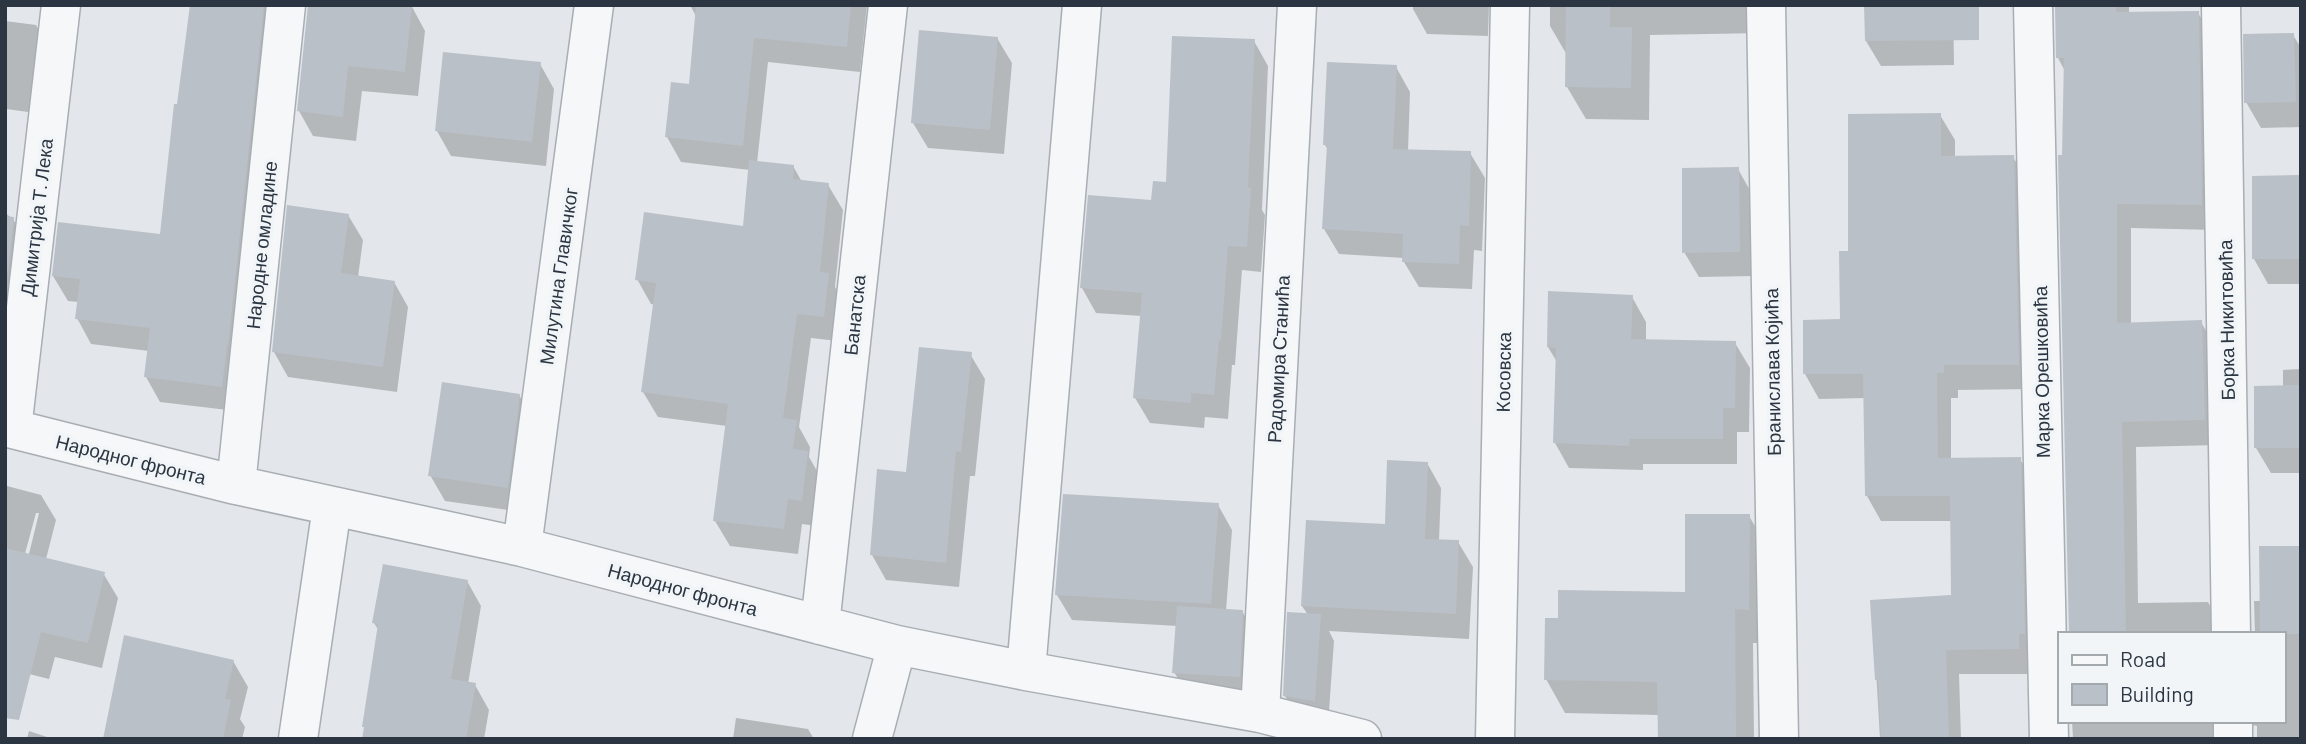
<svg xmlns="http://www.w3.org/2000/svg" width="2306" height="744" font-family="Barlow,sans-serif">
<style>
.shadow{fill:#0003;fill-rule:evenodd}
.building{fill:#bac0c7}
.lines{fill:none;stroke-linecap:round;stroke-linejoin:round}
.minor-casing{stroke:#a8aeb4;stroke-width:41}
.minor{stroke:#f5f7f9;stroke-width:38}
.labels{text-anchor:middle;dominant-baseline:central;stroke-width:7;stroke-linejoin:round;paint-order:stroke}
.street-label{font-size:19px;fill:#2b3642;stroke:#f2f5f8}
</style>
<rect width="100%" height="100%" fill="#e3e6ea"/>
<path class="shadow" d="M191,5H270L236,411L160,402L146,377L149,351L91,344L77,318L79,302L68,301L53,276L162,236Z
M411,5L425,31L418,96L362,91L356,141L313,136L299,111Z
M690,5H867L860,72L768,62L757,163L793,166L802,182L828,185L843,210L835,287L843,300L838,341L811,338L799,427L810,447L809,457L821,478L816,526L802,524L798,554L730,546L715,521L727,426L658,417L643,392L655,305L651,304L637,279L745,228L750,170L681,162L667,137L690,86L698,20Z
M1413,5H1489L1488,36L1427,34L1413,9Z
M1550,5H1768L1763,33L1650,35L1649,120L1586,119L1567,87V55L1550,26Z
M1953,5L1954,65L1881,66L1866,41Z
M2057,5H2129V13H2198L2213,38L2216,230L2131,228V324L2201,322L2215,347L2219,445L2136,447L2138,603L2208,602L2222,627V634H2070L2064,157L2065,71L2058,58Z
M5,21L36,25L50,50L43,114L6,109L5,116Z
M2293,35L2301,48V127L2261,128L2246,102Z
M997,38L1012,63L1004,154L928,148L913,123Z
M1254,41L1268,66L1262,210L1265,215L1261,272L1242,270L1235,365H1232L1228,419L1205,417L1204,428L1150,423L1135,398L1142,316L1096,313L1082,288L1167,184Z
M540,64L554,89L546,166L451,156L437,131Z
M1396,67L1410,92L1408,151L1470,153L1485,178L1482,251L1474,250L1472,289L1419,287L1404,262V258L1339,254L1324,229L1329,151L1325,145Z
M1940,115L1955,140V157H2013L2028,182L2032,389L1958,390V398H1951V459H2020L2034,484L2039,674H1959L1961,739H1880L1872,601L1953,597L1952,521H1881L1867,496L1865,398L1819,399L1805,374L1842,321L1850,253Z
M1738,169L1752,194L1753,276L1699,277L1684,252Z
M2253,177H2301V284H2268L2254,259Z
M5,213L13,219L28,244L5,324Z
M348,215L363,240L358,277L394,282L408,307L397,392L288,377L274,352Z
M1632,297L1646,322V341L1735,343L1750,368L1749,432H1737V464H1643V470L1569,468L1555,443L1557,362L1548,347Z
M970,354L985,379L975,476H970L959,587L886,580L872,555L908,474Z
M2301,369V473H2271L2256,448L2283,387V370Z
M519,395L534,421L522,512L445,501L430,475Z
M1427,463L1441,488L1439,541L1458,542L1473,567L1469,639L1329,631L1334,641L1328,725L1299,721L1285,696L1308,615L1302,606L1387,526Z
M7,486L41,495L56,520L46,559L103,573L118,598L102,668L55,657L49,679L5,668V495ZM36,513H39L27,562L23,561Z
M1218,505L1232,530L1226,611H1242L1257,637L1254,702L1189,697L1174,672L1178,626L1072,620L1057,595Z
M1749,516L1769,550L1768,643H1753L1754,739H1660L1659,715L1565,713L1546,679L1560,620L1687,593Z
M2301,548V739H2257V726L2248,724L2227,739H2073L2072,721H2283V634H2255L2254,601H2262Z
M467,581L481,606L468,684L475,685L489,710L484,739H364L365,730L364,726L379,631L374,623Z
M233,661L248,687L240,719L245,727L242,739H175Z
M736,718L808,729L814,739H733Z
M29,731L53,739H27Z"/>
<path class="building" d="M190,5H264L228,346H227L222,387L144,377L150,328L75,319L80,279L52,276L58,222L160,234L174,104H177Z
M308,5H412L405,72L348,66L343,117L297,111Z
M696,5H851L847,47L754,38L743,146L665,137L671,82L689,84Z
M1566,5H1610V27H1632L1631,88L1565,87Z
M1864,5H1979V40L1865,41Z
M2055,5H2116V12L2199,11L2202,205L2117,204V323L2202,320L2205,420L2122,422L2126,634H2069L2058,155H2062L2064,58H2056Z
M919,30L998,37L990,130L911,123Z
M2294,33L2296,102L2244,103L2243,34Z
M1172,36L1255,39L1248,187L1251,188L1247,247L1228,246L1221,340H1219L1214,395L1191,393V403L1133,398L1142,293L1080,288L1088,195L1151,200L1153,181L1166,182Z
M443,52L541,62L532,142L435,131Z
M1327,62L1397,65L1393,149L1471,151L1469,226L1460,225L1459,264L1402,262L1403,234L1322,229L1327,145H1323Z
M1941,113V156L2014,155L2019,365H1944V373H1937L1938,458L2021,457L2025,634H2019V649L1946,650L1949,739H1881L1878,680H1875L1870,600L1951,595L1950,496H1865L1863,374H1803V320L1840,319L1839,251H1848V114Z
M749,160L794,165L793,179L829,183L820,272L829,273L824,317L797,314L783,418L797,420L793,449L808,451L802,501L788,499L784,529L713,521L728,404L641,392L656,283L635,280L644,212L743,226Z
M1739,167L1740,252L1682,253V168Z
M2301,175V259H2252V176Z
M287,205L349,214L341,273L395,281L383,367L272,352Z
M5,216L14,217L8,271H5Z
M1548,291L1633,295L1631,339L1736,341L1735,408H1723V439H1630L1629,446L1553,443L1556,348L1547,347Z
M919,347L972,352L961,452L956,451L946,563L870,555L877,469L906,472Z
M442,382L520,394L508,488L428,476Z
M2301,385V448H2254V386Z
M1387,460L1428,462L1425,539L1459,540L1456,614L1301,606L1306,520L1385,524Z
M1063,494L1219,503L1211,604L1055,595Z
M1685,514H1750L1749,610L1735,609L1736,739H1658L1657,682L1544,680L1545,618H1558V590L1685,592Z
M2259,546H2301V634H2260Z
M5,548L105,572L88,643L41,632L19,720L5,718Z
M383,564L468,580L451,679L476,683L466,739H362L364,727H362L378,624L372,623Z
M1177,606L1243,610L1240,677L1172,673Z
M1287,612L1321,614L1315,701L1283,696Z
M124,635L234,660L225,699L231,700L223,739H103Z"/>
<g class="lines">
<defs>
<path id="minor" d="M1766,5L1779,739
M2033,5L2049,739
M2221,5L2231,634
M5,427L236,485L522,547L897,645L1026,671L1260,713L1362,739
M12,429L61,5
M236,485L286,5
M522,547L594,5
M820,625L888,5
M1026,671L1082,5
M1260,713L1297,5
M2233,721V739
M298,739L332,507
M872,739L897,645
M1495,739L1510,5"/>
</defs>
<use href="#minor" class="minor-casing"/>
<use href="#minor" class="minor"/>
</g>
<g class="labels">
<g class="street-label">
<text transform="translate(36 217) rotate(-83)">Димитрија Т. Лека</text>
<text transform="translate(261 245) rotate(-84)">Народне омладине</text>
<text transform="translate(558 276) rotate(-82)">Милутина Главичког</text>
<text transform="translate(854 315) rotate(-84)">Банатска</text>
<text transform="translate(2226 320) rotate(-91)">Борка Никитовића</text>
<text transform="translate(1278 359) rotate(-87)">Радомира Станића</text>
<text transform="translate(1503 372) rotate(-89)">Косовска</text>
<text transform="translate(1772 372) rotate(-91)">Бранислава Којића</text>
<text transform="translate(2041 372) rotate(-91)">Марка Орешковића</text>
<text transform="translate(131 459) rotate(14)">Народног фронта</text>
<text transform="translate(683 589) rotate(15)">Народног фронта</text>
</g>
</g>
<rect width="2306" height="744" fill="none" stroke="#2b3642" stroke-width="14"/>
<rect x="2058" y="632" width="228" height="91" fill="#f2f5f8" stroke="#a2a9af" stroke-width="2"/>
<rect x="2072" y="655" width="35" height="10" fill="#f5f7f9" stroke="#a2a9af" stroke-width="2"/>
<text x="2120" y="667" font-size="21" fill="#2b3642">Road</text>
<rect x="2072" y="684" width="35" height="21" fill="#bac0c7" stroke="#a2a9af" stroke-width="2"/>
<text x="2120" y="702" font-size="21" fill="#2b3642">Building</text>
</svg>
